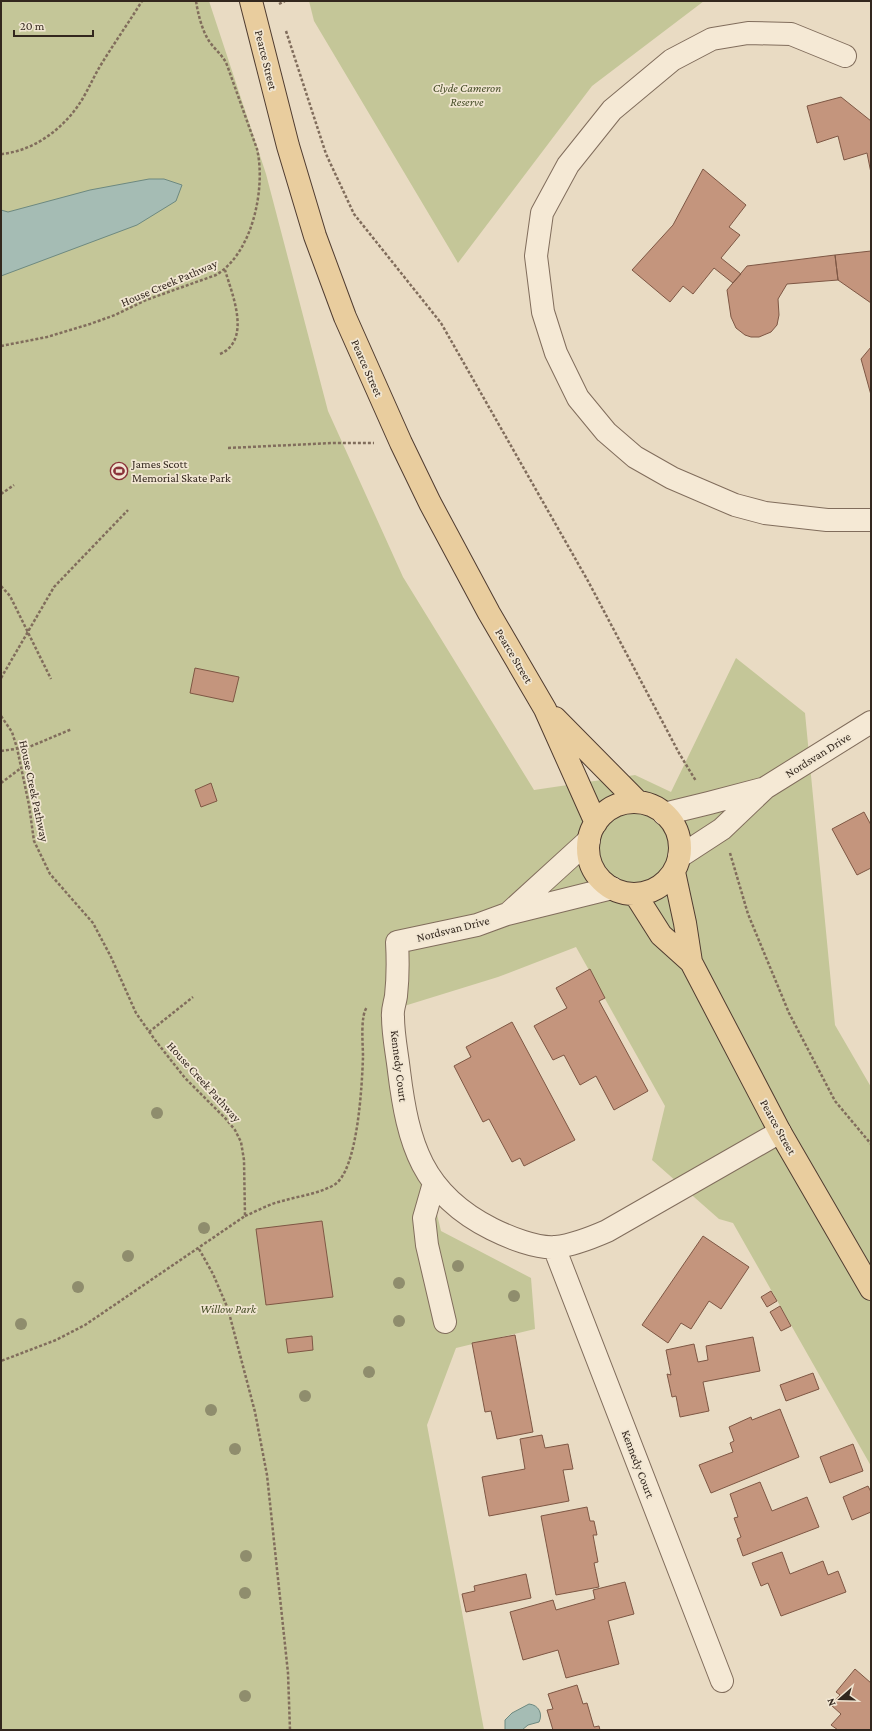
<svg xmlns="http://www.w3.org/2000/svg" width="872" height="1731" font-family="'Crimson Pro',serif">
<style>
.green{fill:#c4c698}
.water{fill:#a5bcb4;stroke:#6d8980}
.building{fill:#c4957d;stroke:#7e5744}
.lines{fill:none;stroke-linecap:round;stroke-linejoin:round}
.minor-casing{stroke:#816d5c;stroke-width:24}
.major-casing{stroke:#503c30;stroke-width:24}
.path{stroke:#816d5c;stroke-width:2.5;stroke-dasharray:3 2;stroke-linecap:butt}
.minor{stroke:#f5e9d5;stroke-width:22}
.major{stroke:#e9cd9e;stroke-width:22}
.tree{fill:#8f8d6d}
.labels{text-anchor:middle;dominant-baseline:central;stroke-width:3.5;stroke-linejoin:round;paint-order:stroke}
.street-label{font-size:12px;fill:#33271e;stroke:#f1e6d2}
.park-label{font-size:12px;font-style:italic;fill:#464d27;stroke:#f1e6d2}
.poi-label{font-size:12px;fill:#33271e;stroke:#f1e6d2;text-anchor:start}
</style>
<rect width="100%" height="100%" fill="#e9dbc3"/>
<path class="green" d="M1,1H209L266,174L328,411L403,577L534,790L635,775L671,792L736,658L805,713L835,1025L871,1087V1466L733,1223L719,1219L652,1160L665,1106L576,947L498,977L388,1011L441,1231L531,1278L535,1329L456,1348L427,1425L484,1730H1Z
M309,1H704L592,86L458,263L314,21Z"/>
<path class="water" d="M149,179H164L182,185L176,201L137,225L1,276V210L8,212L90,190Z
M529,1704C539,1705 543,1714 539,1722L528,1725L522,1730H505V1720L512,1713Z"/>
<path class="building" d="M841,97L871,121V173L867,153L844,160L838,136L817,143L807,106Z
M703,169L746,205L729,227L740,235L721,258L741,274L733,283L714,268L693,294L683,286L670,302L632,270L673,225Z
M871,251V303L838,280L835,255Z
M835,255L838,280L787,284L778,299L779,315L777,325L771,332L759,337H751L745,335L736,328L731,317L727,290L747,266Z
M871,347V395L861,359Z
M195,668L239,677L233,702L190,693Z
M211,783L217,801L201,807L195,790Z
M864,812L871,825V868L857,875L832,829Z
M590,969L605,998L599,1001L648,1091L614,1110L596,1076L580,1085L564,1055L553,1060L534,1026L567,1008L556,988Z
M512,1022L575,1140L524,1166L520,1158L512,1162L489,1119L483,1122L454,1066L471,1057L466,1047Z
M322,1221L333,1297L266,1305L256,1229Z
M703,1236L749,1267L721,1309L709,1301L691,1329L681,1323L668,1343L642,1325Z
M771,1291L777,1301L767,1307L761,1297Z
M780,1306L791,1326L781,1331L770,1312Z
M515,1335L533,1432L497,1439L491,1411L485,1412L472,1343Z
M312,1336L313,1350L288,1353L286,1339Z
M753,1337L760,1371L703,1382L709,1411L680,1417L676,1396L672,1397L667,1374L671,1375L666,1350L694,1344L698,1362L708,1360L706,1346Z
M813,1373L819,1389L786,1401L780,1385Z
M780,1409L799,1457L711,1493L699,1465L733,1452L730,1443L734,1441L729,1427L751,1417L752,1420Z
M542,1435L545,1448L568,1444L573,1469L563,1470L569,1501L489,1516L482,1477L525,1469L520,1439Z
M853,1444L863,1471L830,1483L820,1457Z
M760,1482L772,1511L807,1497L819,1527L743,1556L737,1539L741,1537L734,1518L738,1517L730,1494Z
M868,1486L871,1492V1512L852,1520L843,1497Z
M587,1507L590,1521H594L597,1535H593L598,1562L594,1563L599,1587L556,1595L541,1516Z
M782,1552L790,1574L823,1561L828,1575L838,1571L846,1592L781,1616L768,1583L761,1586L752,1563Z
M526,1574L531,1598L466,1612L462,1594L475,1591L474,1586Z
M625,1582L634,1614L608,1621L619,1664L566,1678L558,1650L523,1660L510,1612L553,1600L556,1610L595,1599L593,1590Z
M855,1669L871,1683V1730H838L831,1725L841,1714L831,1705L840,1695L836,1692Z
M577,1685L583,1704L587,1703L594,1727L599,1726L600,1730H553L547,1710L553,1709L548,1694Z"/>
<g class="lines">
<defs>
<path id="minor" d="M845,56L791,34L748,33L712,39L672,60L612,110L568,165L542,213L536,256L543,312L556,353L578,398L606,432L635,457L672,478L735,505L765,513L827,520H871
M664,814L709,803L762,789
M679,857L722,829L765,788L871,722
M612,888L507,914L477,925L397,942C398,960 398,978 396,996C395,1003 392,1010 393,1017C393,1035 397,1053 399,1071C408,1144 422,1194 492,1229C508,1237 537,1249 556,1247C574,1245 591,1238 607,1231L780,1132
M510,912L589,840
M434,1183L424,1218L427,1245L445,1322
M554,1247L722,1681"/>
<path id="major" d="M251,1L288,146L315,236L345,317L401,443L430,503L489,613L545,709L596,823
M555,718L638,802
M588 848a46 46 0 1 1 92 0a46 46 0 1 1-92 0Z
M674,872L685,923L691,962
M635,894L661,935L691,962L780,1132L871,1289"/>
</defs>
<use href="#minor" class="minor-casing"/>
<use href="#major" class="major-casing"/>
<path class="path" d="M279,4L285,1
M286,31L326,154L354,214L441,323L588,581L679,753L696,781
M1,154C35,151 66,127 83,98C90,86 95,74 102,63C115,42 129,22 142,1
M1,346L47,337L90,324L115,315L146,300L216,275C253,253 266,187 257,149L227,65C223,55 215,50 209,41C202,30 198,14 196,1
M220,354C252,340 232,294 225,270
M228,448L333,443H374
M1,494L14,485
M1,586L10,596L51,679
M1,678L54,587L128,510
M1,716L12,732L17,748L29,805L34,841L50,874L93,923L111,957L136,1013L155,1040L185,1078L226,1119L235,1130L241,1142L244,1160L245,1216L85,1325L56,1340L1,1361
M1,751L29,747L72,729
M1,783L21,768
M730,853L748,914L789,1013L835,1101L871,1144
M149,1032L193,997
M245,1216C257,1211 269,1204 282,1201C299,1196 318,1194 334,1185C358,1171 362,1084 363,1057C363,1045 360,1016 367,1007
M199,1249L213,1274L228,1309L255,1412L267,1475L288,1673L290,1730"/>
<use href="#minor" class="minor"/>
<use href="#major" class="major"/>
</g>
<g class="tree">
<circle cx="157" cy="1113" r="6"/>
<circle cx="204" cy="1228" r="6"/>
<circle cx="128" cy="1256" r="6"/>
<circle cx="458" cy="1266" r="6"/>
<circle cx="399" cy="1283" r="6"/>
<circle cx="78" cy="1287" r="6"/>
<circle cx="514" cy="1296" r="6"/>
<circle cx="399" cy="1321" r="6"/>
<circle cx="21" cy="1324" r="6"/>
<circle cx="369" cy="1372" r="6"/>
<circle cx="305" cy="1396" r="6"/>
<circle cx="211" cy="1410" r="6"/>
<circle cx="235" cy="1449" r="6"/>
<circle cx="246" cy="1556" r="6"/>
<circle cx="245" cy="1593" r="6"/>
<circle cx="245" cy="1696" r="6"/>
</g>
<defs>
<symbol id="stadium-ring" viewBox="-11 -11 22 22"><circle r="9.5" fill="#f1e6d2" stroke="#8a3238" stroke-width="1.5"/><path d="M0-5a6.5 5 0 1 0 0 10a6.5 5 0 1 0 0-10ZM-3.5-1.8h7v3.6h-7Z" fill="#8a3238"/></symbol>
</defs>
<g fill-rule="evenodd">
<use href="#stadium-ring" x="109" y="461" width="20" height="20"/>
</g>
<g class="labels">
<g class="street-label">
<text transform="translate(266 60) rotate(76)">Pearce Street</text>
<text transform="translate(169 283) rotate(-23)">House Creek Pathway</text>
<text transform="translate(367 368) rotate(66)">Pearce Street</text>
<text transform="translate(514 656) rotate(59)">Pearce Street</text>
<text transform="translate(818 755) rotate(-32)">Nordsvan Drive</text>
<text transform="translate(34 791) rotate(78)">House Creek Pathway</text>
<text transform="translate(453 929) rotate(-14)">Nordsvan Drive</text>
<text transform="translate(399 1066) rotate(83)">Kennedy Court</text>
<text transform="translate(204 1082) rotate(48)">House Creek Pathway</text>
<text transform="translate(778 1127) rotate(61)">Pearce Street</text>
<text transform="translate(638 1464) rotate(69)">Kennedy Court</text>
</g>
<g class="park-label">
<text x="467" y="88">Clyde Cameron<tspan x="467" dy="14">Reserve</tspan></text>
<text x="228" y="1309">Willow Park</text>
</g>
<g class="poi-label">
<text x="132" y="464">James Scott<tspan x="132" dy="14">Memorial Skate Park</tspan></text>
</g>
</g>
<rect width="872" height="1731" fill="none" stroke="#33271e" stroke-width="4"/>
<g transform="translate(840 1699) rotate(250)" stroke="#f1e6d2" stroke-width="3" paint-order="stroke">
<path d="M0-3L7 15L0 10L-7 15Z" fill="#33271e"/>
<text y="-6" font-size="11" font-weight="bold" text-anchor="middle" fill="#33271e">N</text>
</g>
<path d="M14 30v6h79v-6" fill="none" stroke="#33271e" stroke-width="2"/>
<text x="20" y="30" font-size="12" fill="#33271e" stroke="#f1e6d2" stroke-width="3" paint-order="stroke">20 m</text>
</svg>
